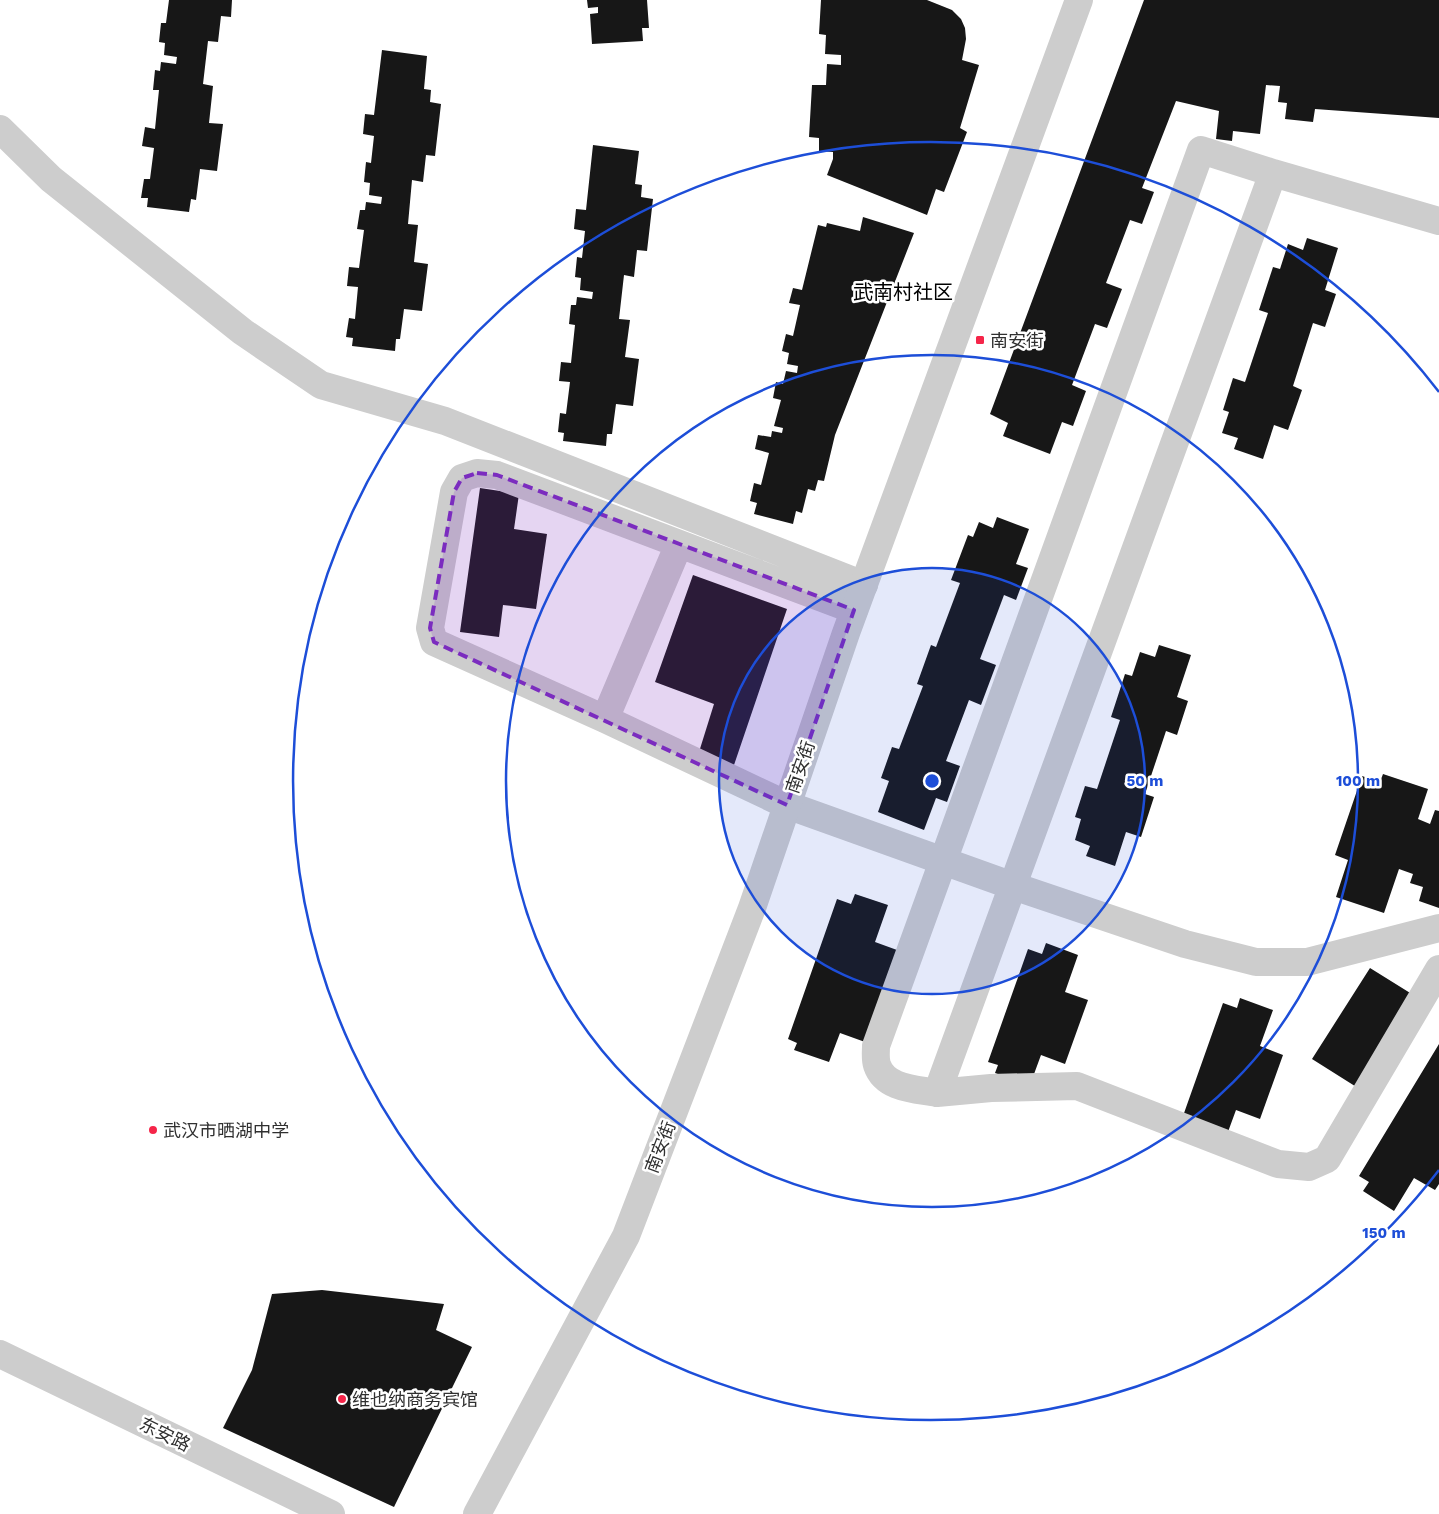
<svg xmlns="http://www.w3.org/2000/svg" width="1439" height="1514" font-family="'Work Sans','Noto Sans SC',sans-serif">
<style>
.building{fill:#171717}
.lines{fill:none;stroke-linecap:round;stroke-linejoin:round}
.minor{stroke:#cdcdcd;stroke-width:28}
.tertiary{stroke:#cdcdcd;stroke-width:28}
.marked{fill:#7b2cbf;fill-opacity:0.2;stroke:#7b2cbf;stroke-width:4;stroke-dasharray:10 6;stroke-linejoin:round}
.ring{fill:none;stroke:#1d4ed8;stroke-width:2.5}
.poi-dot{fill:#f52549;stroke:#fff;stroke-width:2}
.labels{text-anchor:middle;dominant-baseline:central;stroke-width:5;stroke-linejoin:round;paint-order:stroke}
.poi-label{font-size:18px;fill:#303030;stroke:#fff;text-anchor:start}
.street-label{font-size:18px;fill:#303030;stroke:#fff}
.quarter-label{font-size:20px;fill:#000;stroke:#fff}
.centre{fill:#1d4ed8;stroke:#fff;stroke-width:2.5}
.ring-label{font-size:15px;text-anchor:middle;font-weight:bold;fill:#1d4ed8;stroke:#fff;stroke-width:5;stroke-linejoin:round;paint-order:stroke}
</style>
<rect width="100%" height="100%" fill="#fff"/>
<path class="building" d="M169,0H232L231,17L221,16L218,42L208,41L203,84L213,86L209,123L223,124L217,171L200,169L196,200L191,199L189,212L147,207L148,198H141L144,179H150L154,148L142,146L145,127L155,129L159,90H153L155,70L160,71L161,62L176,64L177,57L164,55L165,43L159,42L161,23H166Z
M587,0H647L649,28H642L643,41L592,44L590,14L598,13V7L588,8Z
M821,0H927L952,10L961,19L965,28L966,39L962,60L979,65L960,128L967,132L944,192L936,189L927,215L827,175L833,159V152L819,151V138L809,137L812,85H826L827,64L841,65V55L825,54L826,35L819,34Z
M1144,0H1439V118L1315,109L1313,122L1285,119L1287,103L1278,102L1280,86L1266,85L1260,134L1233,131L1232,141L1216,139L1219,111L1176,101L1142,188L1154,192L1142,224L1130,220L1106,283L1122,289L1107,328L1095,324L1072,385L1086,391L1073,426L1062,422L1050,454L1003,436L1008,423L990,414Z
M382,50L427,56L424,89L431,90L430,102L441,104L435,156L426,155L423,182L412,180L408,224L418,225L414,262L428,264L422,311L404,309L400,339H396L395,351L352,346L353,338L346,337L349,318L355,319L358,287L347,286L349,267L359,268L364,230L357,229L360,210H365L366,202L381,204L382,197L369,195L370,183L364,182L366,162L371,163L374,136L363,134L365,114L374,115Z
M593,145L639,151L635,184L642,185L641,197L653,199L647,251L637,250L634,277L624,275L619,319L630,320L625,357L639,359L633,406L616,404L612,434H607L606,446L563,441L564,433L558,432L560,413L566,414L570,382L559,381L561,362L571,363L575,325L569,324L571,305H576L577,297L592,299L593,292L580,290L581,278L575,277L577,257L582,258L585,231L574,229L576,209L586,210Z
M863,217L914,233L835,435L824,481L818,480L815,491L808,489L802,513L796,511L793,524L754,514L757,503L750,501L754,483L761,485L769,453L755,449L758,435L771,437L772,431L782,433L783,428L774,426L781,400L773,398L776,382L783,384L786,371L797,373L798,366L787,364L789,353L782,351L786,334L793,336L800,305L789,303L793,288L802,290L818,225L826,227L827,223L860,231Z
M1307,238L1338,248L1325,290L1336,294L1325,327L1313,323L1293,386L1302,390L1288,430L1274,425L1263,459L1234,449L1238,438L1222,433L1229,412L1223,410L1233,378L1245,382L1268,313L1259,310L1273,267L1280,269L1288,244L1303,250Z
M480,488L519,494L514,529L547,534L536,609L503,605L499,637L460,632Z
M997,517L1029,529L1016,564L1028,568L1016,600L1004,595L980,659L996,665L981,705L969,700L946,761L960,766L947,802L936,798L924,830L878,812L889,781L881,778L892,747L899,749L923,686L917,684L931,645L936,647L960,583L951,580L968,535L973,537L979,522L993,528Z
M693,575L787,609L734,765L699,752L714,704L655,682Z
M1159,645L1191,655L1177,697L1188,701L1177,735L1166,731L1145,794L1154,797L1141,837L1126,832L1115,866L1086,856L1090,846L1075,840L1081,819L1075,817L1085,786L1097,789L1120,720L1111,717L1125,674L1132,676L1140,652L1155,657Z
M1383,774L1428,789L1418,819L1430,824L1435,810L1439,811V908L1419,901L1423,887L1410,883L1413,874L1399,869L1384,913L1336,897L1348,860L1335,855L1362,776L1380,782Z
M855,894L888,905L875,942L897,950L865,1042L840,1033L829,1062L794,1050L797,1043L788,1039L837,899L851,904Z
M1046,943L1078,955L1065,992L1088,1000L1065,1064L1041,1055L1030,1085L995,1073L998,1065L988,1062L1028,949L1042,954Z
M1370,968L1415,996L1358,1088L1312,1059Z
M1240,998L1273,1010L1260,1046L1283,1055L1260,1119L1236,1110L1225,1140L1183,1116L1223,1003L1237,1008Z
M1439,1044V1184L1435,1190L1414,1178L1394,1211L1363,1191L1369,1182L1359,1176Z
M322,1290L444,1304L436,1330L472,1347L394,1507L223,1428L252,1370L272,1294Z"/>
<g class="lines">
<path class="minor" d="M0,129L51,179L243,332L321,385L445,421L864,585
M1439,221L1273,173L937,1093L991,1088L1077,1086L1278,1164L1309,1167L1327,1159L1439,969
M854,610L497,475L477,473L462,478L454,492L430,628L434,642L605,719L787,805L1013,886L1185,944L1256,962H1307L1439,928
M605,719L679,544
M937,1093C916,1089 885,1089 877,1065C875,1059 876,1052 876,1046L1201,150L1273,173"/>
<path class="tertiary" d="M0,1354L331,1514
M477,1514L626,1236L752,908L846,633L1079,0"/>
</g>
<path class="marked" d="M477,473L497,475L854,610L787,805L434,642L430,628L454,492L462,478Z"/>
<circle cx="932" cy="781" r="213" fill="#1d4ed8" fill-opacity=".12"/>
<g class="ring">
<circle cx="932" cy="781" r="213"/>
<circle cx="932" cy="781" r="426"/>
<path d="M1439 1170A639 639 0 1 1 1439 392"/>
</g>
<g class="poi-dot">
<rect x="975" y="335" width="10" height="10" rx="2.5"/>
<circle cx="153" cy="1130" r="5"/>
<circle cx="342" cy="1399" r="5"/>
</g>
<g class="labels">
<g class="poi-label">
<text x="990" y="340">南安街</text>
<text x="163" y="1130">武汉市晒湖中学</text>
<text x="352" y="1399">维也纳商务宾馆</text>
</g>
<g class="street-label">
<text transform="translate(800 767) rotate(-71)">南安街</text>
<text transform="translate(660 1147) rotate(-69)">南安街</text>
<text transform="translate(165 1434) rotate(26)">东安路</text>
</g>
<g class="quarter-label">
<text x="903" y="292">武南村社区</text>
</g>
</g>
<circle cx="932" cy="781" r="8" class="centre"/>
<g class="ring-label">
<text x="1145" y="786">50 m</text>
<text x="1358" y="786">100 m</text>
<text x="1384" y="1238">150 m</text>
</g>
</svg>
